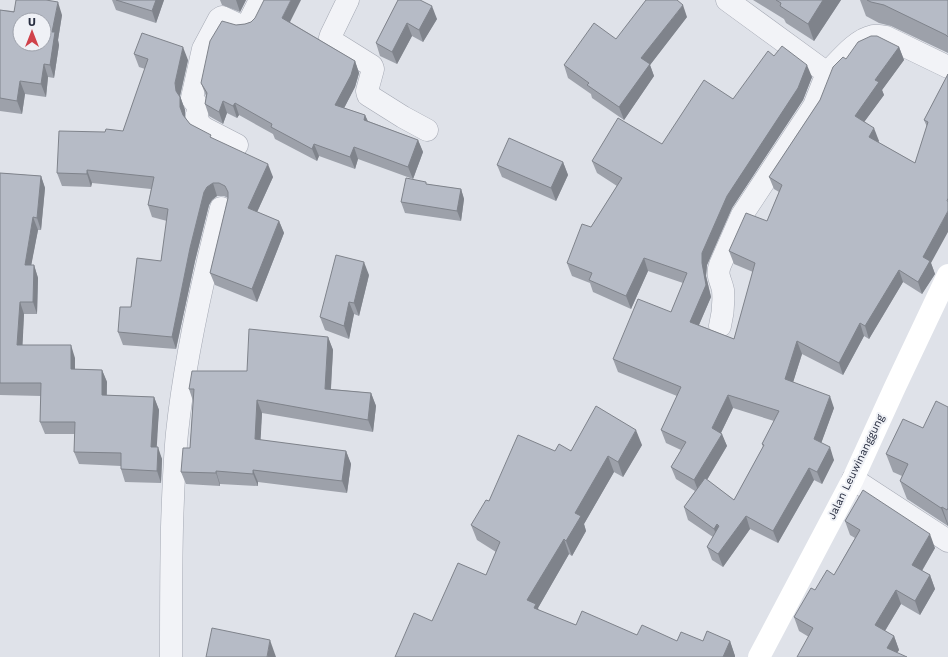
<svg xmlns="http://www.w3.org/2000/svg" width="948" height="657" font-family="'Work Sans',sans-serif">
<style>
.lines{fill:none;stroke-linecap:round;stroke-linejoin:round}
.minor-casing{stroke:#a4a8b3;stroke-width:23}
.minor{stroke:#f2f3f7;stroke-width:22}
.secondary{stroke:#fff;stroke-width:22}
.wall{fill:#9da1aa;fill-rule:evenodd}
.shaded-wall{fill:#7f838b}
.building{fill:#b6bbc6;stroke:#7f838b;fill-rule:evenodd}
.labels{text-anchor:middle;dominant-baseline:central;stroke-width:4;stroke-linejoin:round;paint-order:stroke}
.street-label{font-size:11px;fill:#282e40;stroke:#eff1f6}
</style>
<rect width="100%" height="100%" fill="#dfe2e9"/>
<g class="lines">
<defs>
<g id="minor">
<path d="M 348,0 L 331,35 L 330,38 L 332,41 L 372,66 L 373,69 L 367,91 L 368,95 L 403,117 L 427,130"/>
<path d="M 827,73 C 839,61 856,39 873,36 C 877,35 882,36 886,37 L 948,67"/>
<path d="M 237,145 L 204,128 C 200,125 196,121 197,114 C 197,112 199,110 199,108 C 199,105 193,101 192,98 L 203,49 L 219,19 L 222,17 L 239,25 L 248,24 L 260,0"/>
<path d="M 720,326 C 723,314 724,302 723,290 C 721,280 716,276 720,265 L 742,215 L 814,106 L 827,73 L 727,0"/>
<path d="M 853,479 L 948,541"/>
<path d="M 171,657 C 171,614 171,570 172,527 C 173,496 174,464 177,433 C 185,357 202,282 221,208"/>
</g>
</defs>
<use href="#minor" class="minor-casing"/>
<use href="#minor" class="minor"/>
<path class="secondary" d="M 759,657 L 853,479 L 895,387 L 948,275"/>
</g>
<g class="wall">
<path d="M 112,0 L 164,0 L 156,23 L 116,10 Z"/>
<path d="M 220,0 L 246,0 L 240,12 L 222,5 Z"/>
<path d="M 398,0 L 437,19 L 423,42 L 412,36 L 397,64 L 380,56 L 376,43 Z"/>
<path d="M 753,0 L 841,0 L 814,41 L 786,23 L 784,19 Z"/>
<path d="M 860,0 L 948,0 L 948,53 L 891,26 L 879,23 L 866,16 Z"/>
<path d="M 0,10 L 62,15 L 58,40 L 59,45 L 54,78 L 48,77 L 46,97 L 25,94 L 22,114 L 0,111 Z"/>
<path d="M 687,17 L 650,65 L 654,76 L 624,120 L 592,98 L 591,94 L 568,78 L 564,65 L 616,39 Z"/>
<path d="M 255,18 L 290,22 L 355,61 L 359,73 L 355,87 L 344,108 L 365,115 L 368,121 L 418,140 L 423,152 L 413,179 L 358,159 L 355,169 L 319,156 L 317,161 L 275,139 L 273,134 L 239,115 L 237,118 L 227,113 L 223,124 L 209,116 L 205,104 L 206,96 L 201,83 L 236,25 L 245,24 L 251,22 Z"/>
<path d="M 899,47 L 904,60 L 882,90 L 884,95 L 864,122 L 879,141 L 878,142 L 915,163 L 927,127 L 924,120 L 948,74 L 931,263 L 935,274 L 922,294 L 903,282 L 869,339 L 864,336 L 843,375 L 802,354 L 793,382 L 834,408 L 821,443 L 834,460 L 822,484 L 814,480 L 778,543 L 750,529 L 723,567 L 712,560 L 707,547 L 713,537 L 688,520 L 684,507 L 695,491 L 676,479 L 671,467 L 681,450 L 666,443 L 661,430 L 677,396 L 618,372 L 613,359 L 671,312 L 683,283 L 648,271 L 631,309 L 593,292 L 590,283 L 572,276 L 567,263 L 591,227 L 617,186 L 597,173 L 592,161 L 662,144 L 733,99 L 774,56 L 812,77 L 803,100 L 732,208 L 707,265 L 706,276 L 711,297 L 699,325 L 734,339 L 753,272 L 734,264 L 729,251 L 767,221 L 779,192 L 774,189 L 769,177 L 820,100 L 846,59 ZM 733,408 L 774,421 L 762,444 L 763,447 L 734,500 L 707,480 L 727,446 L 721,433 Z"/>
<path d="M 134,54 L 188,60 L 180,96 L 185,110 L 185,118 L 190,124 L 273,177 L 257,212 L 279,221 L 284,233 L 257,302 L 215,285 L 210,273 L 228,198 L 224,196 L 217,196 L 212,200 L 209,205 L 195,261 L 176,349 L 123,345 L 118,332 L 131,307 L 161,261 L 167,221 L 152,217 L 148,205 L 151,189 L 92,183 L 91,187 L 62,186 L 57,173 L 105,132 L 123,131 L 145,69 L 139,67 Z"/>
<path d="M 563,162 L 568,175 L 556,201 L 502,177 L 497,165 Z"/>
<path d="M 0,173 L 41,176 L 45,188 L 41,230 L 38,230 L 31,265 L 34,265 L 38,278 L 37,314 L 24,314 L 22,345 L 75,358 L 75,369 L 102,370 L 107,382 L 107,395 L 154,397 L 159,410 L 156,447 L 162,459 L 161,483 L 125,482 L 121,469 L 121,466 L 79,464 L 74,452 L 75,434 L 45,434 L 40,422 L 41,396 L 0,395 Z"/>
<path d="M 426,182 L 426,184 L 461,189 L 464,199 L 461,221 L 405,213 L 401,202 Z"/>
<path d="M 369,275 L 359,316 L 354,314 L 349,339 L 325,330 L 320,317 Z"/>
<path d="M 328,337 L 333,350 L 331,389 L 371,393 L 376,406 L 373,432 L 262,413 L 260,440 L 346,451 L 351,464 L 347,493 L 258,482 L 258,486 L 220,484 L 220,486 L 186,484 L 181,472 L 190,448 L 193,401 L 189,389 L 247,371 Z"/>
<path d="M 948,407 L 948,526 L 907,499 L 900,481 L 902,476 L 893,472 L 886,454 L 923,428 Z"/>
<path d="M 642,445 L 623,477 L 614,472 L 584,524 L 586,531 L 572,556 L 569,554 L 538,608 L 538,610 L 576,625 L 637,635 L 677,641 L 730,641 L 735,656 L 735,657 L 395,657 L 432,621 L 486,575 L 496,552 L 477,540 L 471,525 L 489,501 L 555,451 Z"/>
<path d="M 845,521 L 935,548 L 922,571 L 930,575 L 935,589 L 920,615 L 901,604 L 885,631 L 894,636 L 899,650 L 897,653 L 809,637 L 799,631 L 794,617 L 815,590 L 834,575 L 855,538 L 850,535 Z"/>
</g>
<g class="shaded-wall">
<path d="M 156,0 L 164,0 L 156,23 L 152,11 Z"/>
<path d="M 236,0 L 246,0 L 240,12 Z"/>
<path d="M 291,0 L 301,0 L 286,30 L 282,18 Z"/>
<path d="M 823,0 L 841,0 L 814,41 L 808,24 Z"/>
<path d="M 58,2 L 62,15 L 58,40 L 59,45 L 54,78 L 50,65 L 52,32 Z"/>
<path d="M 683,5 L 687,17 L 650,65 L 654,76 L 624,120 L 619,107 L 641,58 Z"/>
<path d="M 432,6 L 437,19 L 423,42 L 419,30 Z"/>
<path d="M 407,23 L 412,36 L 397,64 L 392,52 Z"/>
<path d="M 183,47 L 188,60 L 180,96 L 185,110 L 185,120 L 180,107 L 176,91 L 175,83 Z"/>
<path d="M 899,47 L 904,60 L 882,90 L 884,95 L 859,129 L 855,116 L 875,80 Z"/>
<path d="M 355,61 L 359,73 L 355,87 L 340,116 L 335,105 Z"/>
<path d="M 44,64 L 48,77 L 46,97 L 41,84 Z"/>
<path d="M 807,65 L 812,77 L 803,100 L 732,208 L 707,265 L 706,276 L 711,297 L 695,334 L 690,322 L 702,253 L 727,196 Z"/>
<path d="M 20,81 L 25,94 L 22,114 L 17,101 Z"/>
<path d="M 223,101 L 227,113 L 223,124 L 219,112 Z"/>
<path d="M 235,103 L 239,115 L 237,118 L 233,106 Z"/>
<path d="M 365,115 L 370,127 L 364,120 Z"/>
<path d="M 874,128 L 879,141 L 874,149 L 869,137 Z"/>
<path d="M 418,140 L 423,152 L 413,179 L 408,167 Z"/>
<path d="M 314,144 L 319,156 L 317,161 L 312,149 Z"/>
<path d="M 354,147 L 358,159 L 355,169 L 350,157 Z"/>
<path d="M 563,162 L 568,175 L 556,201 L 551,188 Z"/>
<path d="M 268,164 L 273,177 L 253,221 L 248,208 Z"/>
<path d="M 87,170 L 92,183 L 91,187 L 87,174 Z"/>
<path d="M 41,176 L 45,188 L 41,230 L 37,218 Z"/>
<path d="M 213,183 L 217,196 L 212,200 L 209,205 L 195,261 L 176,349 L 172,337 L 190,248 L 204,192 L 207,187 Z"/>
<path d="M 461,189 L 464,199 L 461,221 L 457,211 Z"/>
<path d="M 948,211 L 948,232 L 931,263 L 935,274 L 922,294 L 918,282 L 923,257 Z"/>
<path d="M 33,217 L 38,230 L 29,277 L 25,265 Z"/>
<path d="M 279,221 L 284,233 L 257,302 L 252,289 Z"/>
<path d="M 644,258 L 648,271 L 631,309 L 626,296 Z"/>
<path d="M 364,262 L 369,275 L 359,316 L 354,303 Z"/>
<path d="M 34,265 L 38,278 L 37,314 L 33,302 Z"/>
<path d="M 899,270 L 903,282 L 869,339 L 865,326 Z"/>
<path d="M 20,302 L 24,314 L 22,357 L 17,345 Z"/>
<path d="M 349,302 L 354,314 L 349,339 L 344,326 Z"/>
<path d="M 860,323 L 864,336 L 843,375 L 839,363 Z"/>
<path d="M 328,337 L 333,350 L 330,402 L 325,389 Z"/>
<path d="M 797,341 L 802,354 L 790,392 L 785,379 Z"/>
<path d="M 71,345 L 75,358 L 75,382 L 71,369 Z"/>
<path d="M 102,370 L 107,382 L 106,407 L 102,395 Z"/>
<path d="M 371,393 L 376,406 L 373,432 L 368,420 Z"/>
<path d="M 728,395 L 733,408 L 717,441 L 712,428 Z"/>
<path d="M 830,396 L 834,408 L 818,452 L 814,439 Z"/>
<path d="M 154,397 L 159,410 L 156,459 L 151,447 Z"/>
<path d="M 257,400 L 262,413 L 260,452 L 255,439 Z"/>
<path d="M 636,430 L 642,445 L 623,477 L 618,462 Z"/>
<path d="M 722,434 L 727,446 L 699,493 L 694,480 Z"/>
<path d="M 158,447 L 162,459 L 161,483 L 157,471 Z"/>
<path d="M 830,447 L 834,460 L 822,484 L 817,472 Z"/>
<path d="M 346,451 L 351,464 L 347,493 L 342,481 Z"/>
<path d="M 608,456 L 614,472 L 584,524 L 586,531 L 572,556 L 566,541 L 575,513 Z"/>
<path d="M 809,468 L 814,480 L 778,543 L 773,531 Z"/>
<path d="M 253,470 L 258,482 L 258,486 L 253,474 Z"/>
<path d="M 216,471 L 220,484 L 220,486 L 216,473 Z"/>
<path d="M 942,507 L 948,524 L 948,526 L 941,508 Z"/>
<path d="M 746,516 L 750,529 L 723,567 L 718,554 Z"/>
<path d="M 717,524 L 722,536 L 718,541 L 714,529 Z"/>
<path d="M 930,534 L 935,548 L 917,579 L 912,565 Z"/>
<path d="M 564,539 L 569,554 L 538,608 L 542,619 L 527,600 Z"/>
<path d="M 930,575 L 935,589 L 920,615 L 915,601 Z"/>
<path d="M 896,590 L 901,604 L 880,639 L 875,625 Z"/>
<path d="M 894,636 L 899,650 L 894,657 L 887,648 Z"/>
<path d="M 270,640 L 276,657 L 267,657 Z"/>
<path d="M 730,641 L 735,656 L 735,657 L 723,657 Z"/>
</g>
<g class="building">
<path d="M 16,0 L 46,0 L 58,2 L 52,32 L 55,32 L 50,65 L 44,64 L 41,84 L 20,81 L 17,101 L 0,98 L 0,10 L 14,12 ZM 20,20 L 44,20 L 44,44 L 20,44 Z"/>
<path d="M 116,0 L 156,0 L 152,11 Z"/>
<path d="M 264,0 L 291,0 L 282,18 L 355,61 L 351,75 L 335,105 L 365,115 L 364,120 L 418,140 L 408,167 L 354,147 L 350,157 L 314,144 L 312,149 L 271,127 L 272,124 L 235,103 L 233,106 L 223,101 L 219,112 L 205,104 L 207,93 L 201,83 L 210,41 L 222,21 L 236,25 L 245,24 L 251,22 L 255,18 Z"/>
<path d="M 398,0 L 420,0 L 432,6 L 419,30 L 407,23 L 392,52 L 376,43 Z"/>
<path d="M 646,0 L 677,0 L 683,5 L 641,58 L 650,64 L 619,107 L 587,85 L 589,83 L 564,65 L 594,23 L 616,39 Z"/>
<path d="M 776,0 L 823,0 L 808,24 L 780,6 L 781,3 Z"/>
<path d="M 867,0 L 948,0 L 948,37 L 946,35 L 884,5 L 871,2 Z"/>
<path d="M 142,33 L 183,47 L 175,83 L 176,91 L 180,97 L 180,107 L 183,115 L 190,124 L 211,135 L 210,137 L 268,164 L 248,208 L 279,221 L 252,289 L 210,273 L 228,198 L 228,192 L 225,186 L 219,183 L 213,183 L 207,187 L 204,192 L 190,248 L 172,337 L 118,332 L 120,307 L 131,307 L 137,258 L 161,261 L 168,209 L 148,205 L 154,177 L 87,170 L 87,174 L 57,173 L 59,131 L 105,132 L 106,129 L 123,131 L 148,59 L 134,54 Z"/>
<path d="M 871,36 L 877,36 L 899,47 L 875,80 L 879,82 L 855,116 L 874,128 L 869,137 L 915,163 L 928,122 L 924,120 L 948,74 L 948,198 L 947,201 L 948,201 L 948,211 L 923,257 L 930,261 L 918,282 L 899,270 L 865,326 L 860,323 L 839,363 L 797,341 L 785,379 L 830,396 L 814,439 L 830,447 L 817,472 L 809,468 L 773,531 L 746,516 L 718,554 L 707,547 L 719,526 L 717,524 L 714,529 L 684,507 L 705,478 L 734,500 L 764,445 L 762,444 L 779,411 L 728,395 L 712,428 L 722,434 L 694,480 L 671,467 L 686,442 L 661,430 L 681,387 L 613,359 L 638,299 L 671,312 L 687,273 L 644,258 L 626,296 L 589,280 L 592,273 L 567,263 L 582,224 L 591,227 L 622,178 L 592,161 L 618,118 L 662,144 L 704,80 L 733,99 L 768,51 L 774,56 L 782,46 L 807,65 L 798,88 L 727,196 L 702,253 L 702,263 L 706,285 L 690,322 L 734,339 L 755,263 L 729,251 L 746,213 L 767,221 L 782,185 L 769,177 L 820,100 L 833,67 L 843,57 L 846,59 L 858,42 Z"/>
<path d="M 509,138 L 563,162 L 551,188 L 497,165 Z"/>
<path d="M 0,173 L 41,176 L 37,218 L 33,217 L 25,265 L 34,265 L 33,302 L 20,302 L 17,345 L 71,345 L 71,369 L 102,370 L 102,395 L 154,397 L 151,447 L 158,447 L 157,471 L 121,469 L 121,453 L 74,452 L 75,422 L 40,422 L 41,383 L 0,383 Z"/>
<path d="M 406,178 L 426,182 L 426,184 L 461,189 L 457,211 L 401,202 Z"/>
<path d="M 336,255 L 364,262 L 354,303 L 349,302 L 344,326 L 320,317 Z"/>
<path d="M 249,329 L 328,337 L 325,389 L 371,393 L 368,420 L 257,400 L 255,439 L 346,451 L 342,481 L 253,470 L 253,474 L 216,471 L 216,473 L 181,472 L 183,448 L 190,448 L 194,389 L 189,389 L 192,371 L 247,371 Z"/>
<path d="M 936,401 L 948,407 L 948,508 L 947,510 L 942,507 L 941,508 L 900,481 L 908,464 L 886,454 L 903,419 L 923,428 Z"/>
<path d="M 596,406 L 636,430 L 618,462 L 608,456 L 575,513 L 581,516 L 566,541 L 564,539 L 527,600 L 536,604 L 534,608 L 576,625 L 582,611 L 637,635 L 642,625 L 677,641 L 681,632 L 703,641 L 707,631 L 730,641 L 723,657 L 395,657 L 414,613 L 432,621 L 458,563 L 486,575 L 500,542 L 471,525 L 486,500 L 489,501 L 518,435 L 555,451 L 559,444 L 571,451 Z"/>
<path d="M 863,490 L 930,534 L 912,565 L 930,575 L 915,601 L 896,590 L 875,625 L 894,636 L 887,648 L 907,657 L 797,657 L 813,628 L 794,617 L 811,588 L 815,590 L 827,570 L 834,575 L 860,530 L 845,521 Z"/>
<path d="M 212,628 L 270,640 L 267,657 L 206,657 Z"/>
</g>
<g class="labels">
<g class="street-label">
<text transform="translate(856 467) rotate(-64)">Jalan Leuwinanggung</text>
</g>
</g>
<g transform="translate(32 32)"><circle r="19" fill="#eff1f6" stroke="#9fa3ad"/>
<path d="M0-3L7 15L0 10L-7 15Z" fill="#d0424b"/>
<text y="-6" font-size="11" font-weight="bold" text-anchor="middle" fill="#282e40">U</text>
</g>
</svg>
